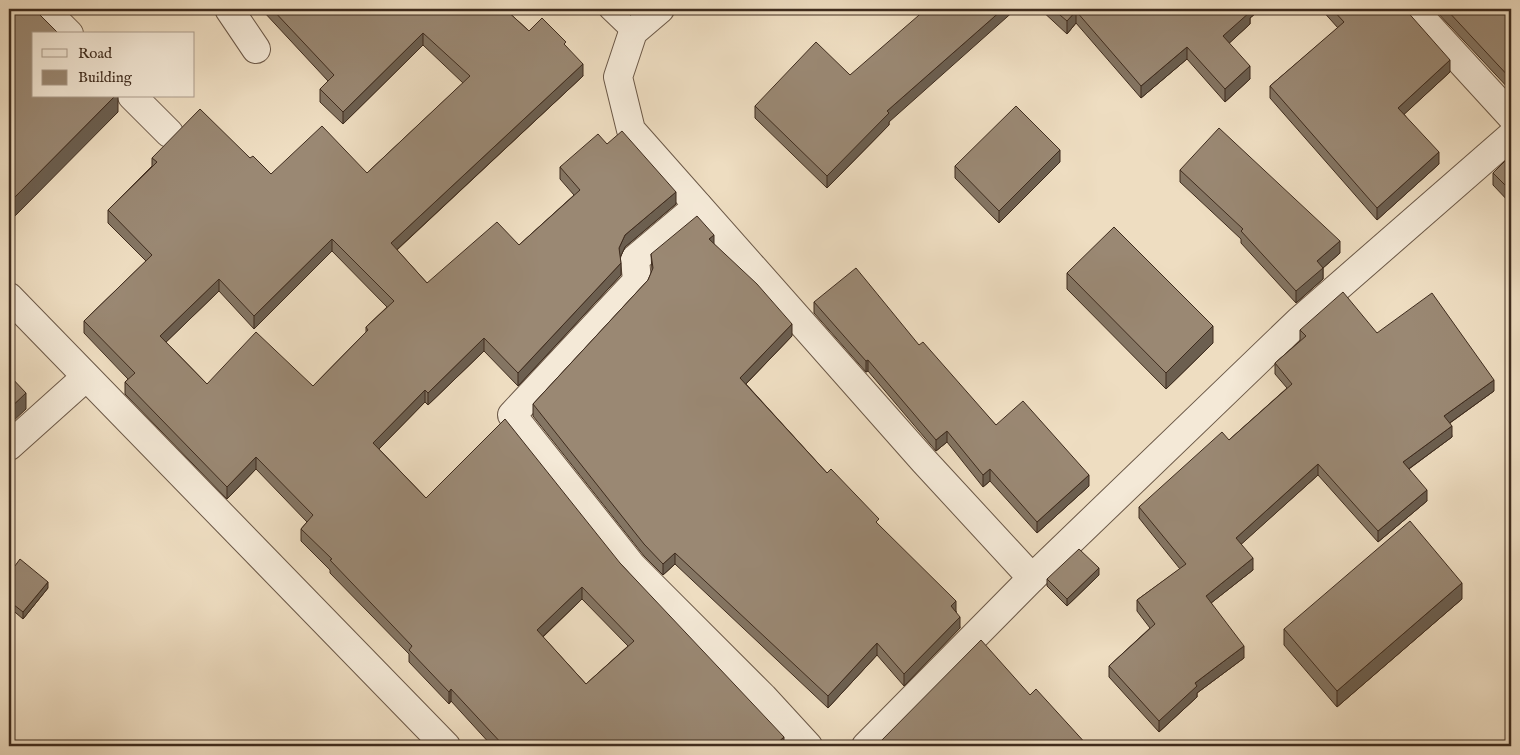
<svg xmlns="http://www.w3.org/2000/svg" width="1520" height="755" font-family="'IM FELL English',serif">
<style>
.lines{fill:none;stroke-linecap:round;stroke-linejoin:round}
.lane-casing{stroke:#6b5847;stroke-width:22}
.street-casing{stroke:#6b5847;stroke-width:30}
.lane{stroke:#f4e9d7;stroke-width:20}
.street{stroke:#f4e9d7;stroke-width:28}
.wall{fill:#847563;stroke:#3f2c1e;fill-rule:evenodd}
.shaded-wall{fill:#6c5f50;stroke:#3f2c1e}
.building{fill:#9a8873;stroke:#3f2c1e;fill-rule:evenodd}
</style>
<rect width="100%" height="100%" fill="#eeddc1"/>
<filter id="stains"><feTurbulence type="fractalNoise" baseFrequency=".004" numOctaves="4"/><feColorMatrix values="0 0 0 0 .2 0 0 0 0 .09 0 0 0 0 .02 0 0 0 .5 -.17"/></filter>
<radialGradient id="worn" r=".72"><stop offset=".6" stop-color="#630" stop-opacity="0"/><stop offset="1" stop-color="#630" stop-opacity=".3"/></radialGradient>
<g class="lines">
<defs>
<path id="lane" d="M 609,9 L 633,32"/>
<g id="street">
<path d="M 44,9 L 69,34"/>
<path d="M 229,9 L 256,49"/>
<path d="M 660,9 L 633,32 L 618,77 L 631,130 L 924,461 L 1032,578"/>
<path d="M 1413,9 L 1511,116"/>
<path d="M 132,96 L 169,133"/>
<path d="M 698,206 L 635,259 L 637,281 L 512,415 L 632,566 L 763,697 L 808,746"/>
<path d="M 9,297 L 446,746"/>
<path d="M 9,446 L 86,377"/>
<path d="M 866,746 L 1032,578 L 1299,321 L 1511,136"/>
</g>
</defs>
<use href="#lane" class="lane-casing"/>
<use href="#street" class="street-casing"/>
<use href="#lane" class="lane"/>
<use href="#street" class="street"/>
</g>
<g class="wall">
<path d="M 263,9 L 505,9 L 529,31 L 566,46 L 583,76 L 397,250 L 427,283 L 519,245 L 574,195 L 560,179 L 560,167 L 607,144 L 676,204 L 625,247 L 620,258 L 621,275 L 518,386 L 484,351 L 428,405 L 425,402 L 379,449 L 426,498 L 620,563 L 784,746 L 492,746 L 451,701 L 449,704 L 409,662 L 409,654 L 330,573 L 330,570 L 301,541 L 301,529 L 307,522 L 256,469 L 227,499 L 125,394 L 125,382 L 128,379 L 84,333 L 84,321 L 146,261 L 108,223 L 108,210 L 152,166 L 152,158 L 250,158 L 271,174 L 367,173 L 463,83 L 423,45 L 343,124 L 320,102 L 320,89 L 328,81 L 263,11 ZM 332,251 L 387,307 L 366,327 L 366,332 L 313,386 L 207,384 L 166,342 L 219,291 L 254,329 ZM 582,599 L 628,646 L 586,684 L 543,637 Z"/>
<path d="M 1040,9 L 1261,9 L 1250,18 L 1250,24 L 1229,43 L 1250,79 L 1225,102 L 1187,59 L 1141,98 L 1076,23 L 1067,34 Z"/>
<path d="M 1321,9 L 1405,9 L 1450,72 L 1404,114 L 1439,164 L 1377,220 L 1270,98 L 1270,86 L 1338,28 Z"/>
<path d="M 1434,9 L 1511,9 L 1511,91 Z"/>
<path d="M 850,75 L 889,122 L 889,125 L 827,188 L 755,118 L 755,106 Z"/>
<path d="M 1511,155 L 1511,204 L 1493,185 L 1493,173 Z"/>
<path d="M 1060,162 L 999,223 L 955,178 L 955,166 Z"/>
<path d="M 1180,170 L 1340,253 L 1323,268 L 1323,279 L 1296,303 L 1241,243 L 1241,239 L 1180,182 Z"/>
<path d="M 714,244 L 792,336 L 746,384 L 827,473 L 879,525 L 956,611 L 960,628 L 904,686 L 877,655 L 828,708 L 675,564 L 663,575 L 644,556 L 533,416 L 533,404 L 648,280 L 652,271 L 651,254 Z"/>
<path d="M 1067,273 L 1213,343 L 1166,389 L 1067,289 Z"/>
<path d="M 814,302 L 919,345 L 996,425 L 1089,486 L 1037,533 L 990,481 L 983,487 L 947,442 L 936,451 L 868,371 L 866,372 L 814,313 Z"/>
<path d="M 1300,330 L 1377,333 L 1494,391 L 1450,423 L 1452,437 L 1409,469 L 1427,501 L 1378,542 L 1318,475 L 1241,544 L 1253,570 L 1211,603 L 1244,658 L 1197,693 L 1197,697 L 1159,732 L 1109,677 L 1109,666 L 1150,628 L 1137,611 L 1137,600 L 1180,569 L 1139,518 L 1139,507 L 1229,440 L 1287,388 L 1275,374 L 1275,363 L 1300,341 Z"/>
<path d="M 9,574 L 48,588 L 23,619 L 9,607 Z"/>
<path d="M 1099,575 L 1067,606 L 1047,586 L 1047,579 Z"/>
<path d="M 1462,599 L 1337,707 L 1284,645 L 1284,629 Z"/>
</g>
<g class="shaded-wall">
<path d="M 1003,9 L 1016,9 L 889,122 L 889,125 L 827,188 L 827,176 L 887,111 Z"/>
<path d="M 1248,9 L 1261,9 L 1250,18 L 1250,24 L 1223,49 L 1223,36 Z"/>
<path d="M 1076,11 L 1076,23 L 1067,34 L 1067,21 Z"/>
<path d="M 423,33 L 423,45 L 343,124 L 343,112 Z"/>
<path d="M 1187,47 L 1187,59 L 1141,98 L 1141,86 Z"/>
<path d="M 1450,60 L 1450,72 L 1398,120 L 1398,108 Z"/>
<path d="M 583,64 L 583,76 L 391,255 L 391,243 Z"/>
<path d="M 1250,66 L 1250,79 L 1225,102 L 1225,89 Z"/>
<path d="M 115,96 L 118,96 L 118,112 L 9,222 L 9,203 Z"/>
<path d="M 1060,150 L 1060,162 L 999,223 L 999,211 Z"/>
<path d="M 1439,152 L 1439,164 L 1377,220 L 1377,208 Z"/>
<path d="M 676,192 L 676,204 L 625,247 L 619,260 L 619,248 L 625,235 Z"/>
<path d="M 714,235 L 714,247 L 709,239 Z"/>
<path d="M 332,239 L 332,251 L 254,329 L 254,316 Z"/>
<path d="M 1340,241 L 1340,253 L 1323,268 L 1323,279 L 1296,303 L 1296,291 L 1317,261 Z"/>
<path d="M 621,263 L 621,275 L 518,386 L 518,373 Z"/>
<path d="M 219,279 L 219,291 L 160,348 L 160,336 Z"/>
<path d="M 792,324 L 792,336 L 740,390 L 740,378 Z"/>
<path d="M 1213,326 L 1213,343 L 1166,389 L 1166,373 Z"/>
<path d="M 484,338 L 484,351 L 428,405 L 428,393 Z"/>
<path d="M 868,360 L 868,371 L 866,372 L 866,361 Z"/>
<path d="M 1494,380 L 1494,391 L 1444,427 L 1444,416 Z"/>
<path d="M 425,390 L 425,402 L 373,455 L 373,443 Z"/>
<path d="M 26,393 L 26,409 L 9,425 L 9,409 Z"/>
<path d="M 1452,426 L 1452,437 L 1403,473 L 1403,462 Z"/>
<path d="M 947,431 L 947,442 L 936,451 L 936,440 Z"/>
<path d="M 256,457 L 256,469 L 227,499 L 227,487 Z"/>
<path d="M 1318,464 L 1318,475 L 1236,549 L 1236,538 Z"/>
<path d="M 990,469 L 990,481 L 983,487 L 983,475 Z"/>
<path d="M 1089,475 L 1089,486 L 1037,533 L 1037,522 Z"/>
<path d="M 1427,490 L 1427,501 L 1378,542 L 1378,531 Z"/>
<path d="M 675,553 L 675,564 L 663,575 L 663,564 Z"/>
<path d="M 1253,558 L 1253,570 L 1206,607 L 1206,596 Z"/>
<path d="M 1099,568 L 1099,575 L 1067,606 L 1067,599 Z"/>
<path d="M 48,582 L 48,588 L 23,619 L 23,612 Z"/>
<path d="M 1462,583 L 1462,599 L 1337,707 L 1337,691 Z"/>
<path d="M 582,587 L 582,599 L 537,642 L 537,630 Z"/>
<path d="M 956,601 L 956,613 L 951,606 Z"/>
<path d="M 960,617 L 960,628 L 904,686 L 904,674 Z"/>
<path d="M 877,643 L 877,655 L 828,708 L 828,696 Z"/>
<path d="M 1244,646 L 1244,658 L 1197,693 L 1197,697 L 1159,732 L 1159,721 L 1195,683 Z"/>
<path d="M 451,689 L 451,701 L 449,704 L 449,692 Z"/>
<path d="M 784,737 L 784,746 L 774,746 Z"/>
</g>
<g class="building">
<path d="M 9,9 L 34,9 L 59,34 L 34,34 L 34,96 L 115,96 L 9,203 Z"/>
<path d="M 272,9 L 505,9 L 529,31 L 542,18 L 566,42 L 564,44 L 583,64 L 391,243 L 427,283 L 497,222 L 519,245 L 580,190 L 560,167 L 598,134 L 607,144 L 622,131 L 676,192 L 625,235 L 619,248 L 621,263 L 518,373 L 484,338 L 428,393 L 425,390 L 373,443 L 426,498 L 505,419 L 620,563 L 784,737 L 774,746 L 504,746 L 451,689 L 449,692 L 409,650 L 412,646 L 330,560 L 332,559 L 301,529 L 313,515 L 256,457 L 227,487 L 125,382 L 135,373 L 84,321 L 152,255 L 108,210 L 157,162 L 152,158 L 200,109 L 250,158 L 253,156 L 271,174 L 322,126 L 367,173 L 470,76 L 423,33 L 343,112 L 320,89 L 334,75 ZM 332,239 L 394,301 L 366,327 L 368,330 L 313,386 L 256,332 L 207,384 L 160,336 L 219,279 L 254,316 ZM 582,587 L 634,641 L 586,684 L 537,630 Z"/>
<path d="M 926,9 L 1003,9 L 887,111 L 889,113 L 827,176 L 755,106 L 816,42 L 850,75 Z"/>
<path d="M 1053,9 L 1248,9 L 1250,12 L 1223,36 L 1250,66 L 1225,89 L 1187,47 L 1141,86 L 1076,11 L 1067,21 Z"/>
<path d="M 1332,9 L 1405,9 L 1450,60 L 1398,108 L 1439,152 L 1377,208 L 1270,86 L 1344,22 Z"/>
<path d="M 1446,9 L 1511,9 L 1511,79 Z"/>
<path d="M 1016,106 L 1060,150 L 999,211 L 955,166 Z"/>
<path d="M 1219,128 L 1340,241 L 1317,261 L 1323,268 L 1296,291 L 1241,231 L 1243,229 L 1180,170 Z"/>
<path d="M 1511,155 L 1511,191 L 1493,173 Z"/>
<path d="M 697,216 L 714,235 L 709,239 L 757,284 L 792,324 L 740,378 L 827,473 L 831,469 L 879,519 L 876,522 L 956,601 L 951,606 L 960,617 L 904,674 L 877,643 L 828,696 L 675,553 L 663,564 L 644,544 L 533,404 L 648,280 L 653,268 L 651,254 Z"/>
<path d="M 1114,227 L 1213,326 L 1166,373 L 1067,273 Z"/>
<path d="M 856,268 L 919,345 L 923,342 L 996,425 L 1023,401 L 1089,475 L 1037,522 L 990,469 L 983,475 L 947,431 L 936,440 L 868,360 L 866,361 L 814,302 Z"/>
<path d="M 1343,292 L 1377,333 L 1432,293 L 1494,380 L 1444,416 L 1452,426 L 1403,462 L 1427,490 L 1378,531 L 1318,464 L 1236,538 L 1253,558 L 1206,596 L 1244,646 L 1195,683 L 1197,686 L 1159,721 L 1109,666 L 1155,624 L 1137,600 L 1186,564 L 1139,507 L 1222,432 L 1229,440 L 1292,384 L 1275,363 L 1306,336 L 1300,330 Z"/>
<path d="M 9,375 L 26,393 L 9,409 Z"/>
<path d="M 1410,521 L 1462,583 L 1337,691 L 1284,629 Z"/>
<path d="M 1079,549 L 1099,568 L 1067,599 L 1047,579 Z"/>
<path d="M 20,559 L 48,582 L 23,612 L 9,601 L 9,574 Z"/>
<path d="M 981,640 L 1030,695 L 1036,689 L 1088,746 L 876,746 Z"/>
</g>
<rect width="1520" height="755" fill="none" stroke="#eeddc1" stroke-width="30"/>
<rect x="10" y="10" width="1500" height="735" fill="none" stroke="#3f2c1e" stroke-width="2.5"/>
<rect x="15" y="15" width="1490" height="725" fill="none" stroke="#3f2c1e"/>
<rect x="32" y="32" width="162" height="65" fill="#f4e9d7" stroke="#ac9d8d"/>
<rect x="42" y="49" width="25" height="8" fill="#f4e9d7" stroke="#ac9d8d"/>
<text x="78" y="58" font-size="15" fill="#3f2c1e">Road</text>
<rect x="42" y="70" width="25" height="15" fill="#9a8873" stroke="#ac9d8d"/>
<text x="78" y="82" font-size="15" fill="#3f2c1e">Building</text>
<rect width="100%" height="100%" filter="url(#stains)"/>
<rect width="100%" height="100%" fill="url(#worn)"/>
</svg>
